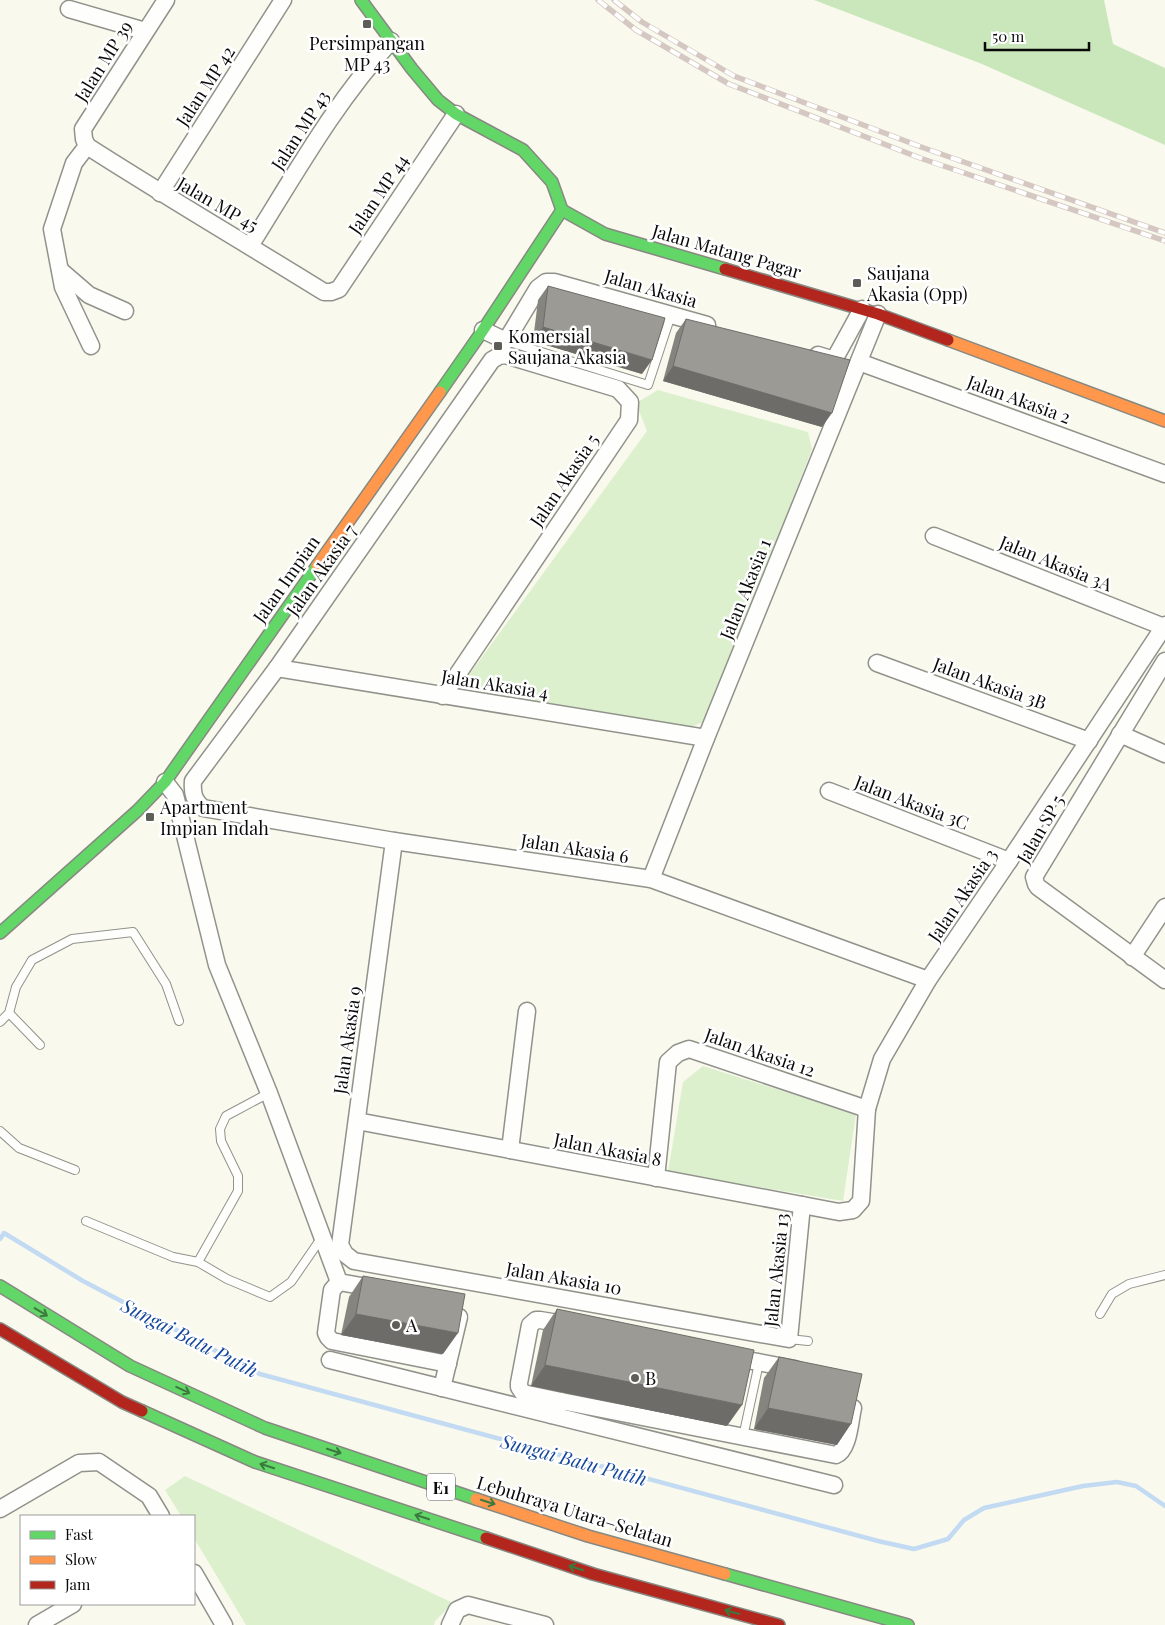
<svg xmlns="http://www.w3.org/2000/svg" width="1165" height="1625" font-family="'Playfair Display',serif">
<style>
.green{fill:#dcf0cd}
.forest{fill:#cae7bb}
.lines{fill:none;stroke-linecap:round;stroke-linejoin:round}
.stream{stroke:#c3daf3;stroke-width:4.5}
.lane-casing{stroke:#92928c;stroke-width:10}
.street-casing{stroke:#92928c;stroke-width:19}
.fast-casing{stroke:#888883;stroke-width:14}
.slow-casing{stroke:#888883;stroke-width:14}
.jam-casing{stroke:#888883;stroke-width:14}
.lane{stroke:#fefefc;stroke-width:8}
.street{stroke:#fefefc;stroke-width:16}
.fast{stroke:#63d668;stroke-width:11}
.slow{stroke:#ff974d;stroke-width:11}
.jam{stroke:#b3261e;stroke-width:11}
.rail-casing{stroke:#d5c7c2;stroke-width:5.5}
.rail{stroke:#fff;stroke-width:4;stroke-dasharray:11;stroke-linecap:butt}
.wall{fill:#86847f}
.shaded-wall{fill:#6d6c68}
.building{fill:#9c9a94;stroke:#6d6c68}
.oneway{stroke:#3b7a3e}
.poi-dot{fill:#5e5e59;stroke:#fff;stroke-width:2}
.labels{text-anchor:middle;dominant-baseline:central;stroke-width:5;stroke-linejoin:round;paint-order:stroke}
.shield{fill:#fff;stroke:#545454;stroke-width:1}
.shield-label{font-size:16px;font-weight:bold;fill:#0a0a0a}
.poi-label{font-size:18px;fill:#0a0a0a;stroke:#fff;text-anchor:start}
.street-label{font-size:18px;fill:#0a0a0a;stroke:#fff}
.water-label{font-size:19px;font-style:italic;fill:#15479b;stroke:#fff}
</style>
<rect width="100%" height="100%" fill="#f9f9ed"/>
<g class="green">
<path d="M 658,390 L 808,432 L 812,449 L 707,721 L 690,727 L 472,693 L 466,679 L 647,431 L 636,403 Z"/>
<path d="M 703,1066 L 856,1114 L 843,1201 L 668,1172 L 683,1082 Z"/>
<path d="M 185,1476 L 453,1603 L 435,1621 L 434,1625 L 246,1625 L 194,1538 L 194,1516 L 181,1516 L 165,1490 Z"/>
</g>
<path class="forest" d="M 814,0 L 1104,0 L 1113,44 L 1165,68 L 1165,145 L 982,64 Z"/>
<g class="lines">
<path class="stream" d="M 0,1239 L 4,1233 L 83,1281 L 260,1374 L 878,1541 L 914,1549 L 948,1539 L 964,1520 L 984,1508 L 1083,1486 L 1117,1482 L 1136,1486 L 1165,1506"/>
<defs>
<g id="lane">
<path d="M 506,341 L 648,385 L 671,315"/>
<path d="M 9,1013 L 40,1045"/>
<path d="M 0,1022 L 9,1013 L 16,987 L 32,960 L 72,939 L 133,932 L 166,984 L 179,1021"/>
<path d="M 0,1131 L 19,1148 L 75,1170"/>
<path d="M 86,1221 L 173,1257 L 198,1262 L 227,1279 L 270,1297 L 291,1282 L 322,1237"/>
<path d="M 198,1262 L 238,1191 L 238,1176 L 221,1141 L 220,1129 L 226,1116 L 269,1093"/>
<path d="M 1100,1314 L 1112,1294 L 1129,1284 L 1165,1275"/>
<path d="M 789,1339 L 808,1341"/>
<path d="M 743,1437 L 759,1363"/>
</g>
<g id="street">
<path d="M 69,9 L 145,31"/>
<path d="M 87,146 C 165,196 245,243 324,292 L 331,292 L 339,289 L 456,114"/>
<path d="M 87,146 L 74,163 L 52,229 L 63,287 L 91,346"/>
<path d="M 87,146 L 84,139 L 83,129 L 166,0"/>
<path d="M 160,193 L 283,0"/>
<path d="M 250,246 C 294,176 335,102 391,41"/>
<path d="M 60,270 L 89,295 L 125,311"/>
<path d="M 483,330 L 506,341 L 538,288 L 546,282 L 554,282 L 707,325"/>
<path d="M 818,355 L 834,360 L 862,309"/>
<path d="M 859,362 L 1165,474"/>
<path d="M 934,536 L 1164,627"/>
<path d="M 1165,661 L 1034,877 L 1036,884 L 1038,887 L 1165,980"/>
<path d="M 877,663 L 1089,741"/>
<path d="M 277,668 L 706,738"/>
<path d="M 443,696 L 629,420 L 630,402 L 618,389 L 505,355 L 499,356 L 492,360 L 277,668 L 193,781 C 192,794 194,800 203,808 L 394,841 L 651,879 L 928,980"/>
<path d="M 1120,734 L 1165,754"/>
<path d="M 165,782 L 175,795 L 217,965 L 269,1093 L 339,1282 L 378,1289"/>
<path d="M 829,791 L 1009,861"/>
<path d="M 394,841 L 340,1245 L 345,1254 L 354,1261 L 789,1339 L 802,1205"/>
<path d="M 651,879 L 706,738 L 878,314"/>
<path d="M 1132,957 L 1165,907"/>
<path d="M 357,1121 L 839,1212 L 853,1210 L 861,1201 L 867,1109 L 882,1059 L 928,980 L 1009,861 L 1165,625"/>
<path d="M 510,1150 L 527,1011"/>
<path d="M 656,1178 L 668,1062 L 678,1053 L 689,1049 L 867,1109"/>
<path d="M 339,1282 L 332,1290 L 326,1333 L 328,1337 L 332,1341 L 448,1364"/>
<path d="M 731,1357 L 795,1369"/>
<path d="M 330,1360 L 834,1485"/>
<path d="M 442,1388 L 459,1317"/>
<path d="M 561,1401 L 523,1393 L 519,1387 L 519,1383 L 530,1325 L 536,1320 L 540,1320 L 570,1325"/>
<path d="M 552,1415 L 561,1401 L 836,1455 C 849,1450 850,1420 853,1408"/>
<path d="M 0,1509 L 79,1463 L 99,1462 L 149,1496 L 161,1516"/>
<path d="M 194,1573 L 224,1625"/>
<path d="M 37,1625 L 73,1604"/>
<path d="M 450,1625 L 457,1610 L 468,1605 L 545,1625"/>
</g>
<g id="fast">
<path d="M 361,0 L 412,69 L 438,100 L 456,114 L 523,150 L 552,182 L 562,210 L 605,234 L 725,269"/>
<path d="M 440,392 L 479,336 L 562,210"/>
<path d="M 0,933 L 137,811 L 165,782 L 317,566"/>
<path d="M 0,1286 L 130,1366 L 265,1428 L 476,1499"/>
<path d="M 142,1411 L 255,1462 L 486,1538"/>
<path d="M 725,1574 L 908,1625"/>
</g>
<g id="slow">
<path d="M 948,340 L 1165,421"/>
<path d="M 317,566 L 440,392"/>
<path d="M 476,1499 L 588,1536 L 725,1574"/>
</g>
<g id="jam">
<path d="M 725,269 L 878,314 L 948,340"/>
<path d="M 0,1329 L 122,1402 L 142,1411"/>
<path d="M 486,1538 L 593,1574 L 779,1625"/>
</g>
</defs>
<use href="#lane" class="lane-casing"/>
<use href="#street" class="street-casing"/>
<use href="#fast" class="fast-casing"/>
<use href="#slow" class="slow-casing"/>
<use href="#jam" class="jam-casing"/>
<use href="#lane" class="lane"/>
<use href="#street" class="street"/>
<use href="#fast" class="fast"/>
<use href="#slow" class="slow"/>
<use href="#jam" class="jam"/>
<defs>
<g id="rail">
<path d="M 598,0 L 636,30 L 729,84 L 920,158 L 1165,241"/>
<path d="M 614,0 L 642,22 L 734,76 L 924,148 L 1165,233"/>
</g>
</defs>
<use href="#rail" class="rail-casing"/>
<use href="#rail" class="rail"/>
</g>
<g class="wall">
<path d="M 548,286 L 642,374 L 533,341 L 538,300 Z"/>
<path d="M 686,319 L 822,427 L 663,381 L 676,333 Z"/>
<path d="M 363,1276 L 443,1354 L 341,1335 L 349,1297 Z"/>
<path d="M 557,1309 L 727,1426 L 531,1386 L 543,1330 Z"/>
<path d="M 779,1357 L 837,1445 L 754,1429 L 764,1378 Z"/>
</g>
<g class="shaded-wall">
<path d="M 543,327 L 652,360 L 642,374 L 533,341 Z"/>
<path d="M 673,366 L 832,413 L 822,427 L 663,381 Z"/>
<path d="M 356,1314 L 458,1333 L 443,1354 L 341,1335 Z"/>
<path d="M 545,1365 L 742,1405 L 727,1426 L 531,1386 Z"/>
<path d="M 768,1408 L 851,1424 L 837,1445 L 754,1429 Z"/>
</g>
<g class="building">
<path d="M 548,286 L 665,318 L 652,360 L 543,327 Z"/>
<path d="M 686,319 L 850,360 L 832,413 L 673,366 Z"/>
<path d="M 363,1276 L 465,1294 L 458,1333 L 356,1314 Z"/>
<path d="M 557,1309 L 754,1350 L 742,1405 L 545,1365 Z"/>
<path d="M 779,1357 L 862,1374 L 851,1424 L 768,1408 Z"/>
</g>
<defs><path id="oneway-shaft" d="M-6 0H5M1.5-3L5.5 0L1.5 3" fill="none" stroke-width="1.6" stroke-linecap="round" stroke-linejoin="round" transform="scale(1.25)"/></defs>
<g class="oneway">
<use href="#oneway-shaft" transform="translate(41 1312) rotate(31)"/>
<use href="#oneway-shaft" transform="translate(183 1390) rotate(25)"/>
<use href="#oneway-shaft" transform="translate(334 1451) rotate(18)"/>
<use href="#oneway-shaft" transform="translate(267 1466) rotate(-162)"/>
<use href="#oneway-shaft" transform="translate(488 1502) rotate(18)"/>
<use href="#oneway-shaft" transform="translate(422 1517) rotate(-162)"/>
<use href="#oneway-shaft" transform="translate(576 1568) rotate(-162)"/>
<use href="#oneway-shaft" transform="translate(732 1612) rotate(-165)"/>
</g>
<g class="poi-dot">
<rect x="362" y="19" width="10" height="10" rx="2.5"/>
<rect x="852" y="278" width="10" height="10" rx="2.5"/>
<rect x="493" y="341" width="10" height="10" rx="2.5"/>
<rect x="145" y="812" width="10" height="10" rx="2.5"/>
<circle cx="396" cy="1325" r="5"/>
<circle cx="635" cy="1378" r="5"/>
</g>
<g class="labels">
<rect class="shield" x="427" y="1473.5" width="28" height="27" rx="4"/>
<g class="shield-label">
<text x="441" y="1487">E1</text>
</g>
<g class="poi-label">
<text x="367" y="43" text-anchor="middle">Persimpangan<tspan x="367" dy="21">MP 43</tspan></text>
<text x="867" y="273">Saujana<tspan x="867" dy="21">Akasia (Opp)</tspan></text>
<text x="508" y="336">Komersial<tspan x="508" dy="21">Saujana Akasia</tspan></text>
<text x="160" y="807">Apartment<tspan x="160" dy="21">Impian Indah</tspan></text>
<text x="406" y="1325">A</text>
<text x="645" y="1378">B</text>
</g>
<g class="street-label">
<text transform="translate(103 61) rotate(-58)">Jalan MP 39</text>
<text transform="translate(205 86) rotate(-57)">Jalan MP 42</text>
<text transform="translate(300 130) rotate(-57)">Jalan MP 43</text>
<text transform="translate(378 194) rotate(-56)">Jalan MP 44</text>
<text transform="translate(218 204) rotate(30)">Jalan MP 45</text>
<text transform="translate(727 251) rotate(16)">Jalan Matang Pagar</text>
<text transform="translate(651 288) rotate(16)">Jalan Akasia</text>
<text transform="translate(1019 399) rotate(20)">Jalan Akasia 2</text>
<text transform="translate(564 480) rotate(-56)">Jalan Akasia 5</text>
<text transform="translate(1056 563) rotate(22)">Jalan Akasia 3A</text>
<text transform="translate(321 570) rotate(-55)">Jalan Akasia 7</text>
<text transform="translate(286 579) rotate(-55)">Jalan Impian</text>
<text transform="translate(745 589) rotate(-68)">Jalan Akasia 1</text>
<text transform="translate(990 683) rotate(20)">Jalan Akasia 3B</text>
<text transform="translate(495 684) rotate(9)">Jalan Akasia 4</text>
<text transform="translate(912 802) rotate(21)">Jalan Akasia 3C</text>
<text transform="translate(1040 829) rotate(-60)">Jalan SP 5</text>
<text transform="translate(575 848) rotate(9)">Jalan Akasia 6</text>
<text transform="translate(962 895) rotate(-56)">Jalan Akasia 3</text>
<text transform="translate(347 1040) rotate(-82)">Jalan Akasia 9</text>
<text transform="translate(760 1052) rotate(19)">Jalan Akasia 12</text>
<text transform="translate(608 1149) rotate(11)">Jalan Akasia 8</text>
<text transform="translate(776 1270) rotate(-84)">Jalan Akasia 13</text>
<text transform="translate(564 1278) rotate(10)">Jalan Akasia 10</text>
<text transform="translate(575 1511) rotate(17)">Lebuhraya Utara–Selatan</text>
</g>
<g class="water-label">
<text transform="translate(190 1337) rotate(27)">Sungai Batu Putih</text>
<text transform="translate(574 1459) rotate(15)">Sungai Batu Putih</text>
</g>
</g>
<rect x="20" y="1515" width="175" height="90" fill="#ffffff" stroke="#9d9d9d"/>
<rect x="30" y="1531" width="25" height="8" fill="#63d668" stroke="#9d9d9d"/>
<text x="65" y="1540" font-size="15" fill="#0a0a0a">Fast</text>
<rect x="30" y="1556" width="25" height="8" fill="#ff974d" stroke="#9d9d9d"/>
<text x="65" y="1565" font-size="15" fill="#0a0a0a">Slow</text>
<rect x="30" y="1581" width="25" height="8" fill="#b3261e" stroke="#9d9d9d"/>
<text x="65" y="1590" font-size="15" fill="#0a0a0a">Jam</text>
<path d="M985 42v8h104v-8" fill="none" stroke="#0a0a0a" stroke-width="2.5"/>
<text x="992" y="42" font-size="15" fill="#0a0a0a" stroke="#ffffff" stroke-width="4" paint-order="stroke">50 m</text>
</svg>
